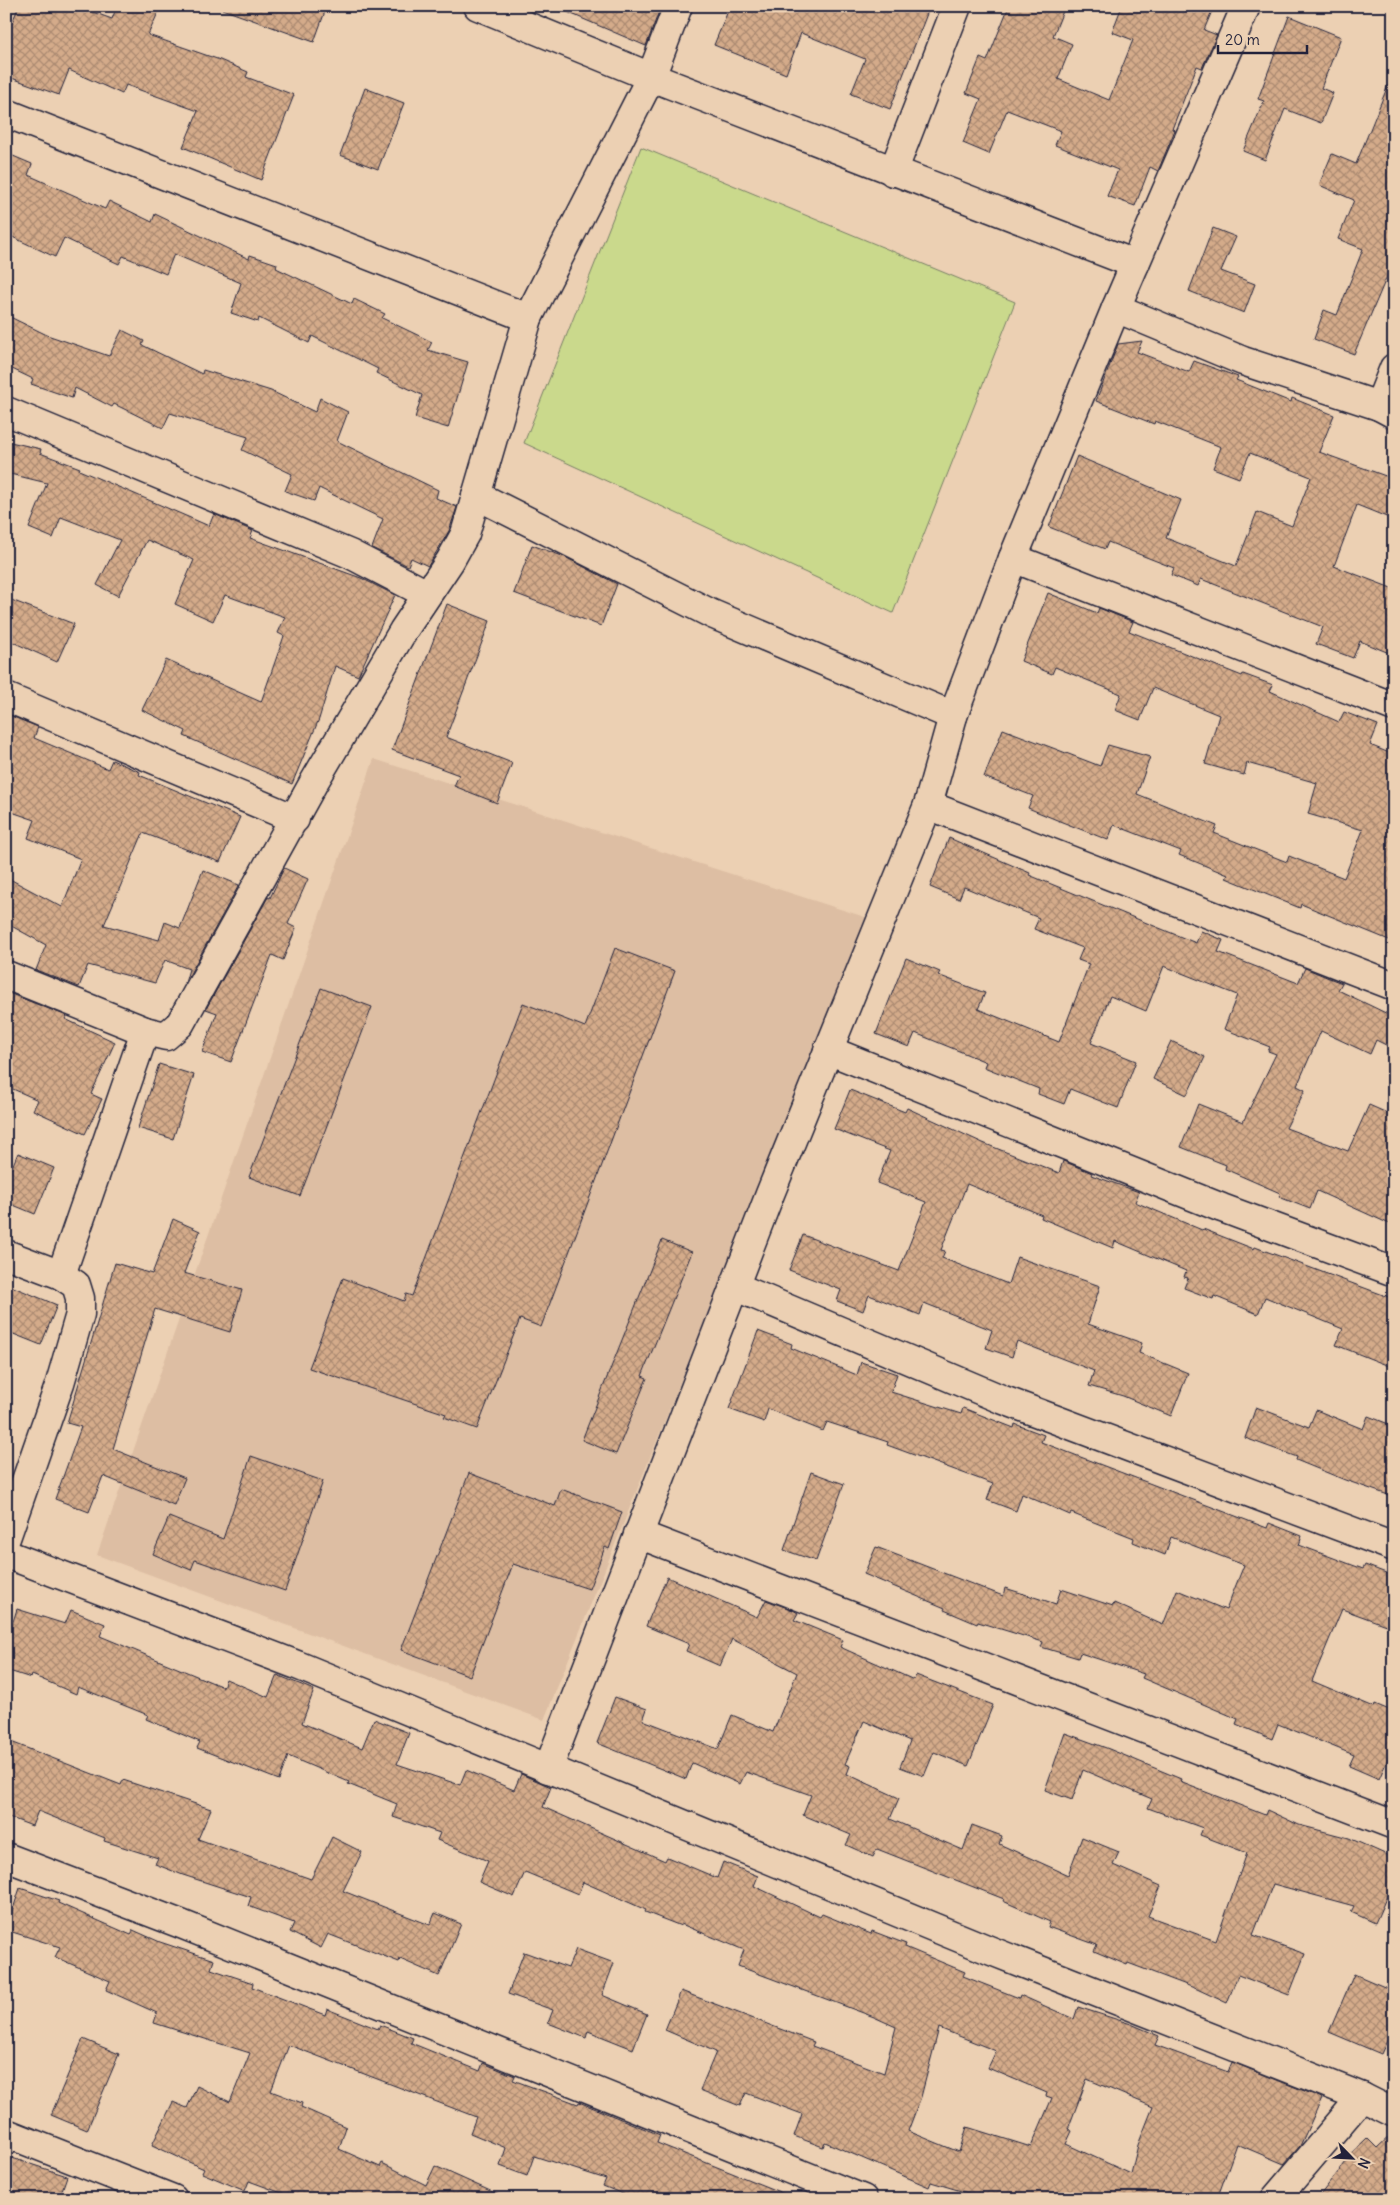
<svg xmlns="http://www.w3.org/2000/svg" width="1400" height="2205" font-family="Delius,sans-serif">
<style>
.built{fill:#ddbea3}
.grass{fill:#cad98c;stroke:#767e64}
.building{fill:url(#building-cross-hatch);stroke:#22223b;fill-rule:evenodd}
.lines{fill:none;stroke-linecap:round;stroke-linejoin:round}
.minor-casing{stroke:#22223b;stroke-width:31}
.minor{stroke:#ecd0b3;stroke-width:28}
</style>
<defs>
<pattern id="building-cross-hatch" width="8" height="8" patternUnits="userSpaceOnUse" patternTransform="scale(1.25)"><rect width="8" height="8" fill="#d4ab8a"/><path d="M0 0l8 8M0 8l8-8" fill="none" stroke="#ac8b72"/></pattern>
</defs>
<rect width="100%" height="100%" fill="#ecd0b3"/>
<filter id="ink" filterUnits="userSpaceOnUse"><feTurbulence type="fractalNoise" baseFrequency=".02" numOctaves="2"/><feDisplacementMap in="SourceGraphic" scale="10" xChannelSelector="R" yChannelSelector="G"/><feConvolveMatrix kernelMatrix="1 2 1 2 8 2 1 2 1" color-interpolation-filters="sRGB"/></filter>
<g filter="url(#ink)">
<path class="built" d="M 374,759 L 868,918 L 544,1720 L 97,1555 Z"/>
<path class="grass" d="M 641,147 L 1015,302 L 893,613 L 524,443 Z"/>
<g class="building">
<path d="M 19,6 L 76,6 L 112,19 L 117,6 L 161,6 L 148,35 L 220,60 L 248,72 L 246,77 L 294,95 L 261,180 L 183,147 L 198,111 L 126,85 L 122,94 L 69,70 L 59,95 L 6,76 L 6,36 Z"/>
<path d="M 222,6 L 327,6 L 314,42 L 222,9 Z"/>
<path d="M 553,6 L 661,6 L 646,46 Z"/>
<path d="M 730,6 L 930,6 L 890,109 L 851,94 L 865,59 L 801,33 L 786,74 L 714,45 Z"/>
<path d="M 1009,6 L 1065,6 L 1053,36 L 1072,44 L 1058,79 L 1109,100 L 1133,40 L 1112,32 L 1122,6 L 1214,6 L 1204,30 L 1217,35 L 1202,68 L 1197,66 L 1172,129 L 1175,130 L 1158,171 L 1150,167 L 1135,206 L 1107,196 L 1118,170 L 1055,145 L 1061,131 L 1007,110 L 989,154 L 963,143 L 981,99 L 966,93 L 980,58 L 987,61 Z"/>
<path d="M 1289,16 L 1341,37 L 1321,88 L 1333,93 L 1321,123 L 1285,109 L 1265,160 L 1243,151 L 1264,101 L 1258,99 Z"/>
<path d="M 1393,73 L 1394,260 L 1354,354 L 1314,339 L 1324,310 L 1337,315 L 1363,249 L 1338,239 L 1354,200 L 1319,185 L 1332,154 L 1356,164 Z"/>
<path d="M 365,88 L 404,103 L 378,169 L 340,155 Z"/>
<path d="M 6,153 L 32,164 L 28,175 L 105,209 L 109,201 L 152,222 L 155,214 L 249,259 L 250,255 L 277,264 L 276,268 L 352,304 L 354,299 L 385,314 L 382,318 L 432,342 L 428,350 L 468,362 L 448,428 L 415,418 L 422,395 L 376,373 L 378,369 L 312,336 L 309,343 L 259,318 L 258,322 L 231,313 L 241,283 L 174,254 L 166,274 L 123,256 L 119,264 L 64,238 L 55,257 L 6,234 Z"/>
<path d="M 1213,228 L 1236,237 L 1221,271 L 1255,284 L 1244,313 L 1189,291 Z"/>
<path d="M 6,315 L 47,335 L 109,356 L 122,330 L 144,341 L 142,345 L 202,374 L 203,370 L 271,391 L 315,412 L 320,398 L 348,412 L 337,441 L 438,490 L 436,498 L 457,507 L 449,531 L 428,566 L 411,558 L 408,566 L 372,548 L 383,519 L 319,488 L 314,501 L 285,491 L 292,474 L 242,450 L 248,437 L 170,413 L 163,428 L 114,404 L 112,407 L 75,388 L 72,398 L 31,384 L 33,379 L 6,366 Z"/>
<path d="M 1142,341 L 1137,352 L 1189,372 L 1194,361 L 1238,377 L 1236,380 L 1291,402 L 1292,398 L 1334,415 L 1319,452 L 1394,479 L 1394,520 L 1357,505 L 1334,566 L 1394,589 L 1394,655 L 1360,641 L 1353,658 L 1316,644 L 1323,627 L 1201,579 L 1198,586 L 1171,575 L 1174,568 L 1108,542 L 1105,549 L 1049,527 L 1077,456 L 1181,500 L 1166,538 L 1236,566 L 1257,512 L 1292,526 L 1311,477 L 1250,453 L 1239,478 L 1213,468 L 1221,447 L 1155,421 L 1154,424 L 1096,401 L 1118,344 Z"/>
<path d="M 6,441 L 41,449 L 40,453 L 80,468 L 79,470 L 209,526 L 214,514 L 253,531 L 250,538 L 361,578 L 395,595 L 358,676 L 335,666 L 319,719 L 292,784 L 184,736 L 186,731 L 142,710 L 166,660 L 261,702 L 284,636 L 278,633 L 285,617 L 225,595 L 213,621 L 175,604 L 194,560 L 147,540 L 118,596 L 97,585 L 120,540 L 61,517 L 53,538 L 29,528 L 47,483 L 6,473 Z"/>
<path d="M 532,545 L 565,557 L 617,584 L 601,626 L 514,593 Z"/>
<path d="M 1048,593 L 1097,613 L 1099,608 L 1133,622 L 1129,631 L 1242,676 L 1243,674 L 1273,685 L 1270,691 L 1339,722 L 1344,712 L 1378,725 L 1370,745 L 1394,755 L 1394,942 L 1301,904 L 1300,908 L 1226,878 L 1228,875 L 1179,855 L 1181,851 L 1114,825 L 1108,840 L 1057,820 L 1028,808 L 1033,796 L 984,777 L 1003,729 L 1100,766 L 1108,745 L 1150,757 L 1137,794 L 1217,826 L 1214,833 L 1287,862 L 1289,856 L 1344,878 L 1363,830 L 1308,814 L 1317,783 L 1247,763 L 1244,775 L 1205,764 L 1219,715 L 1153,688 L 1140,720 L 1115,710 L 1121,694 L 1055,667 L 1052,674 L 1021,661 Z"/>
<path d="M 6,598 L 74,624 L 57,662 L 6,639 Z"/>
<path d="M 447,604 L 490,621 L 446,737 L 512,763 L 497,803 L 454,786 L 459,775 L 392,750 Z"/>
<path d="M 6,714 L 38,727 L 34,738 L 108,769 L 112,760 L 140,772 L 139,775 L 240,817 L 220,862 L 143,833 L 104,925 L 159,940 L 165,922 L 180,928 L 203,870 L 239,885 L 185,983 L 189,969 L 165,960 L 155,983 L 88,965 L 79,987 L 36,970 L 46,945 L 6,923 L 6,877 L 62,907 L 81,859 L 28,838 L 35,820 L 6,810 Z"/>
<path d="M 949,838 L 1030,873 L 1029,875 L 1196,943 L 1201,931 L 1223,940 L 1218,952 L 1298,983 L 1305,968 L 1329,978 L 1342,983 L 1338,990 L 1394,1017 L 1394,1049 L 1376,1040 L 1370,1054 L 1321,1031 L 1297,1086 L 1305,1090 L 1286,1128 L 1348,1151 L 1369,1105 L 1394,1116 L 1394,1226 L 1317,1191 L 1310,1209 L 1279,1197 L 1280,1193 L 1225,1169 L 1226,1165 L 1181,1147 L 1198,1104 L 1243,1122 L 1276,1054 L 1268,1051 L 1270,1047 L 1224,1029 L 1237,995 L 1164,966 L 1146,1011 L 1110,996 L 1091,1043 L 1136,1061 L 1118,1108 L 1070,1089 L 1064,1104 L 1038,1094 L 1039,1089 L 984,1067 L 986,1062 L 915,1033 L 909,1047 L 876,1034 L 906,958 L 940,972 L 938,975 L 985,993 L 978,1009 L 1059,1042 L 1089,964 L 1078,960 L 1083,948 L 1034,929 L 1039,918 L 964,887 L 959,899 L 930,887 Z"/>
<path d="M 284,868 L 308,879 L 288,924 L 296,928 L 283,960 L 272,955 L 231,1062 L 202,1052 L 217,1013 L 206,1009 L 268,897 L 270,898 Z"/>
<path d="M 615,948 L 675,971 L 541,1327 L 520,1319 L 477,1429 L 444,1417 L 446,1414 L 309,1368 L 343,1278 L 404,1301 L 406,1294 L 412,1296 L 523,1003 L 585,1027 Z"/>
<path d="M 321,988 L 372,1007 L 300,1196 L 249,1177 Z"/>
<path d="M 6,992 L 67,1016 L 65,1019 L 115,1042 L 91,1094 L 102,1099 L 85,1134 L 33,1110 L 38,1100 L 6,1086 Z"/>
<path d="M 1171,1041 L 1205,1057 L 1187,1095 L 1153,1079 Z"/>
<path d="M 159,1064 L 194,1075 L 173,1139 L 138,1128 Z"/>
<path d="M 850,1090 L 905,1112 L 907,1108 L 983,1143 L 1059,1173 L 1063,1161 L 1092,1173 L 1091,1175 L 1139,1192 L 1135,1202 L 1202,1230 L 1203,1229 L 1254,1249 L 1255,1247 L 1394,1299 L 1394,1368 L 1336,1345 L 1343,1329 L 1265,1297 L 1258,1314 L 1214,1296 L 1213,1299 L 1184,1288 L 1188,1278 L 1184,1277 L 1186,1271 L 1115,1241 L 1113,1248 L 1041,1218 L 1042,1215 L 967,1184 L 941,1250 L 945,1251 L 942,1258 L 1008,1284 L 1017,1257 L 1100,1286 L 1088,1324 L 1142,1343 L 1139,1353 L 1188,1373 L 1171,1416 L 1123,1396 L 1089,1386 L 1094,1371 L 1017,1341 L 1012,1357 L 986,1348 L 992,1330 L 924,1303 L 920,1315 L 869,1295 L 863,1311 L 837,1301 L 841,1290 L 789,1270 L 803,1235 L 899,1271 L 926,1202 L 877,1183 L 890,1151 L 834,1129 Z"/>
<path d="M 18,1153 L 54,1168 L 35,1214 L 6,1202 L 6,1181 Z"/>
<path d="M 173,1219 L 200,1231 L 184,1273 L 242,1290 L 230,1332 L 155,1309 L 113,1449 L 185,1478 L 174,1505 L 103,1476 L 89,1512 L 55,1499 L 81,1427 L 67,1423 L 115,1263 L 152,1274 Z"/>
<path d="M 662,1240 L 692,1252 L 642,1376 L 647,1378 L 616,1454 L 582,1440 Z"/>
<path d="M 6,1284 L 57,1305 L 41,1345 L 6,1331 Z"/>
<path d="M 758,1331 L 792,1344 L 791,1348 L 857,1375 L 861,1362 L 897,1374 L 891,1392 L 961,1414 L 963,1408 L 1014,1428 L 1015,1424 L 1044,1435 L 1041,1442 L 1267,1528 L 1269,1523 L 1302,1536 L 1299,1545 L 1363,1569 L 1365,1565 L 1394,1576 L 1394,1628 L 1342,1609 L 1312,1681 L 1374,1707 L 1375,1704 L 1394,1712 L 1394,1745 L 1379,1779 L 1349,1766 L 1354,1755 L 1278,1724 L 1272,1739 L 1236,1724 L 1238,1719 L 1142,1678 L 1144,1674 L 1080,1653 L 1078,1658 L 1041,1647 L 1043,1642 L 978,1622 L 977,1624 L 944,1610 L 945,1608 L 864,1574 L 876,1547 L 1003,1596 L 1005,1588 L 1056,1604 L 1061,1589 L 1113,1606 L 1114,1603 L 1163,1625 L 1177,1590 L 1226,1610 L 1244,1565 L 1171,1537 L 1165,1555 L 1133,1542 L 1134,1538 L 1071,1513 L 1070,1515 L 1022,1494 L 1016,1511 L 987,1500 L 993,1484 L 887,1445 L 888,1442 L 827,1422 L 823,1431 L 768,1409 L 764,1422 L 729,1409 Z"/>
<path d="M 1256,1407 L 1309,1427 L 1316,1410 L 1363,1429 L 1368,1416 L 1394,1426 L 1394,1497 L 1345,1480 L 1296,1460 L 1297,1457 L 1245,1438 Z"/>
<path d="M 251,1456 L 323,1481 L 285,1591 L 195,1560 L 191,1570 L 153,1554 L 169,1517 L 223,1539 Z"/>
<path d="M 811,1472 L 844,1484 L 816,1561 L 784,1550 Z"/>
<path d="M 469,1473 L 555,1506 L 561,1489 L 622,1512 L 609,1549 L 605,1547 L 589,1589 L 513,1564 L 470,1676 L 401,1650 Z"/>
<path d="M 667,1577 L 757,1617 L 766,1600 L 793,1610 L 798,1613 L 794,1620 L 843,1640 L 840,1647 L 914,1680 L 916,1675 L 993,1705 L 968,1766 L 934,1752 L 924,1776 L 900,1767 L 910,1741 L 864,1721 L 845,1764 L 850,1766 L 847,1774 L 899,1798 L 890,1819 L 963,1850 L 972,1825 L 1002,1836 L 999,1844 L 1068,1875 L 1082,1837 L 1119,1852 L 1113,1865 L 1161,1886 L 1148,1916 L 1216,1941 L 1247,1853 L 1200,1835 L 1203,1828 L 1148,1808 L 1152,1799 L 1083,1770 L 1072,1800 L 1045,1790 L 1065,1733 L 1109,1749 L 1181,1779 L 1180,1782 L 1265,1815 L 1267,1810 L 1299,1825 L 1349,1838 L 1394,1858 L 1394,1880 L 1375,1923 L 1351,1912 L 1354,1906 L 1273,1884 L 1253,1935 L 1305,1954 L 1289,1995 L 1238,1975 L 1227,2003 L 1197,1989 L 1128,1963 L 1127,1965 L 1094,1951 L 1097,1945 L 1048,1927 L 1050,1922 L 1003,1901 L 1004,1899 L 877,1849 L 873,1857 L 846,1845 L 851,1835 L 803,1815 L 811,1795 L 746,1772 L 740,1784 L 692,1763 L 686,1779 L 597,1743 L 615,1697 L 647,1709 L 643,1720 L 718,1749 L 732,1715 L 773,1732 L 797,1673 L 732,1639 L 720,1666 L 686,1651 L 689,1644 L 646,1626 Z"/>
<path d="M 17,1609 L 65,1624 L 71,1610 L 105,1624 L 100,1636 L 223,1687 L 226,1679 L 268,1697 L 277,1675 L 314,1690 L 302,1723 L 362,1748 L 374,1719 L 409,1733 L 397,1764 L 460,1785 L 466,1770 L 514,1790 L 521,1774 L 551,1787 L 543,1807 L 665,1861 L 667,1857 L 717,1878 L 723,1862 L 758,1876 L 754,1886 L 820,1917 L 822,1914 L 871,1934 L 872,1931 L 906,1944 L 905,1947 L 965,1972 L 963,1976 L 1019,1998 L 1020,1995 L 1074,2019 L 1078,2007 L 1131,2024 L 1159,2036 L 1155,2045 L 1228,2072 L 1232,2062 L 1322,2098 L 1300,2146 L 1284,2164 L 1237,2144 L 1217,2199 L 988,2199 L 931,2182 L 929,2187 L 825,2142 L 823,2147 L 794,2136 L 802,2114 L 746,2093 L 740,2106 L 700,2090 L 716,2052 L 665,2030 L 681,1991 L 814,2042 L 812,2046 L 884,2073 L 896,2027 L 874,2017 L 738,1966 L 744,1950 L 681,1924 L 681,1926 L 645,1912 L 646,1910 L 583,1882 L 578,1894 L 525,1872 L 514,1897 L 479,1882 L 488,1861 L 437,1840 L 440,1833 L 393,1817 L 397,1804 L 348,1784 L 349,1782 L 288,1756 L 279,1780 L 197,1748 L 200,1742 L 146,1719 L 148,1715 L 78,1687 L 76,1694 L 32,1675 L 31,1678 L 6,1670 L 6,1644 ZM 939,2028 L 996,2051 L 988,2068 L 1047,2093 L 1046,2096 L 1052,2098 L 1031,2147 L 967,2127 L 959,2152 L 908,2131 L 921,2097 ZM 1087,2079 L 1153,2107 L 1138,2145 L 1131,2174 L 1066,2144 L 1072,2131 L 1068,2129 Z"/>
<path d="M 6,1740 L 121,1785 L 123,1780 L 211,1809 L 198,1839 L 311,1879 L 332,1837 L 362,1852 L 343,1891 L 430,1925 L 435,1913 L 461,1924 L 439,1976 L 400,1959 L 399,1962 L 328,1934 L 321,1948 L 290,1932 L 294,1923 L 248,1906 L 251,1897 L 183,1875 L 155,1864 L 158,1858 L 104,1841 L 105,1838 L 38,1811 L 32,1826 L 6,1816 Z"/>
<path d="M 20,1888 L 59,1901 L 58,1903 L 131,1935 L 133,1930 L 160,1942 L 214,1960 L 211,1969 L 253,1983 L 252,1987 L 325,2015 L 327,2009 L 378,2029 L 380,2025 L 413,2038 L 411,2043 L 480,2071 L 483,2063 L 515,2076 L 513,2080 L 578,2104 L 579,2102 L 660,2135 L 657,2143 L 797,2199 L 635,2199 L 603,2186 L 606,2179 L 534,2156 L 527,2176 L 500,2166 L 506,2148 L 470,2133 L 476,2117 L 289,2045 L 271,2091 L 302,2103 L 301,2107 L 346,2127 L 339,2149 L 380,2167 L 382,2163 L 426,2185 L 435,2166 L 508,2199 L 298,2199 L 249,2181 L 245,2191 L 202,2173 L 204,2169 L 152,2145 L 173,2102 L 187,2108 L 197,2086 L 230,2102 L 250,2053 L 154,2023 L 157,2013 L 106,1990 L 110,1981 L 55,1957 L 60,1947 L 6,1930 Z"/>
<path d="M 576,1949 L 614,1963 L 602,1995 L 647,2014 L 633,2049 L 588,2031 L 586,2038 L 548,2023 L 553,2010 L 508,1994 L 524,1952 L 568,1968 Z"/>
<path d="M 1354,1974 L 1394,1991 L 1394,2025 L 1381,2054 L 1329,2032 Z"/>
<path d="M 83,2039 L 119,2054 L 87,2130 L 51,2115 Z"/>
<path d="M 1394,2132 L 1394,2199 L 1317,2199 L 1346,2162 L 1344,2160 L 1367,2138 L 1377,2148 Z"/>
<path d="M 6,2156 L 67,2176 L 59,2199 L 6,2199 Z"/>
</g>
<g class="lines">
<defs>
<g id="minor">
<path d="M 478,6 L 651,77 L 1135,264"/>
<path d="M 6,113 L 528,318"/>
<path d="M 893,172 L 957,6"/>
<path d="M 1116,308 L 1243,361 L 1379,406 L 1394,414"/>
<path d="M 1379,406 L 1394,368"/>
<path d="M 6,411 L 350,554 L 427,594"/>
<path d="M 476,495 L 712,614 L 953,716"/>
<path d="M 1013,558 L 1394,707"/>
<path d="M 6,697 L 295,819"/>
<path d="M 928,805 L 1394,986"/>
<path d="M 6,975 L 145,1031 L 166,1036 L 180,1024 L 314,782 L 403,631 L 450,561 L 465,534 L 528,318 L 651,77 L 678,6"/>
<path d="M 828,1050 L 1222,1208 L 1394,1272"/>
<path d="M 6,1254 L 61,1275 L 76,1285 L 80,1298 L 80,1314 L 60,1383 L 6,1538"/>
<path d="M 61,1275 L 145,1031"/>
<path d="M 734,1286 L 1001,1399 L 1394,1547"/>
<path d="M 638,1534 L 1394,1825"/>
<path d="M 6,1554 L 297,1665 L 989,1950 L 1362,2097 L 1394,2113"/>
<path d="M 548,1769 L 770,1194 L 928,805 L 953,716 L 1013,558 L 1116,308 L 1246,6"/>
<path d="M 6,1857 L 181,1924 L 863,2199"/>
<path d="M 6,2133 L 173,2199"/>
<path d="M 1275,2199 L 1362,2097"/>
</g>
</defs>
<use href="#minor" class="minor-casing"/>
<use href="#minor" class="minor"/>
</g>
</g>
<rect width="1400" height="2205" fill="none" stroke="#ecd0b3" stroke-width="25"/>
<rect x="12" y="12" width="1375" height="2180" fill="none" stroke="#22223b" stroke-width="2" filter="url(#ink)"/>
<g transform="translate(1352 2158) rotate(114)" stroke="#ecd0b3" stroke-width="4" paint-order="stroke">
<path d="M0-4L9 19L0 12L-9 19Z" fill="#22223b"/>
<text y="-8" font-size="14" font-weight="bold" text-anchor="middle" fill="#22223b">N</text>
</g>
<path d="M1218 45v8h89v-8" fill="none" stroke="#22223b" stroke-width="2.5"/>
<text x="1225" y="45" font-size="15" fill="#22223b" stroke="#ecd0b3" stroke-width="4" paint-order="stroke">20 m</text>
</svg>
